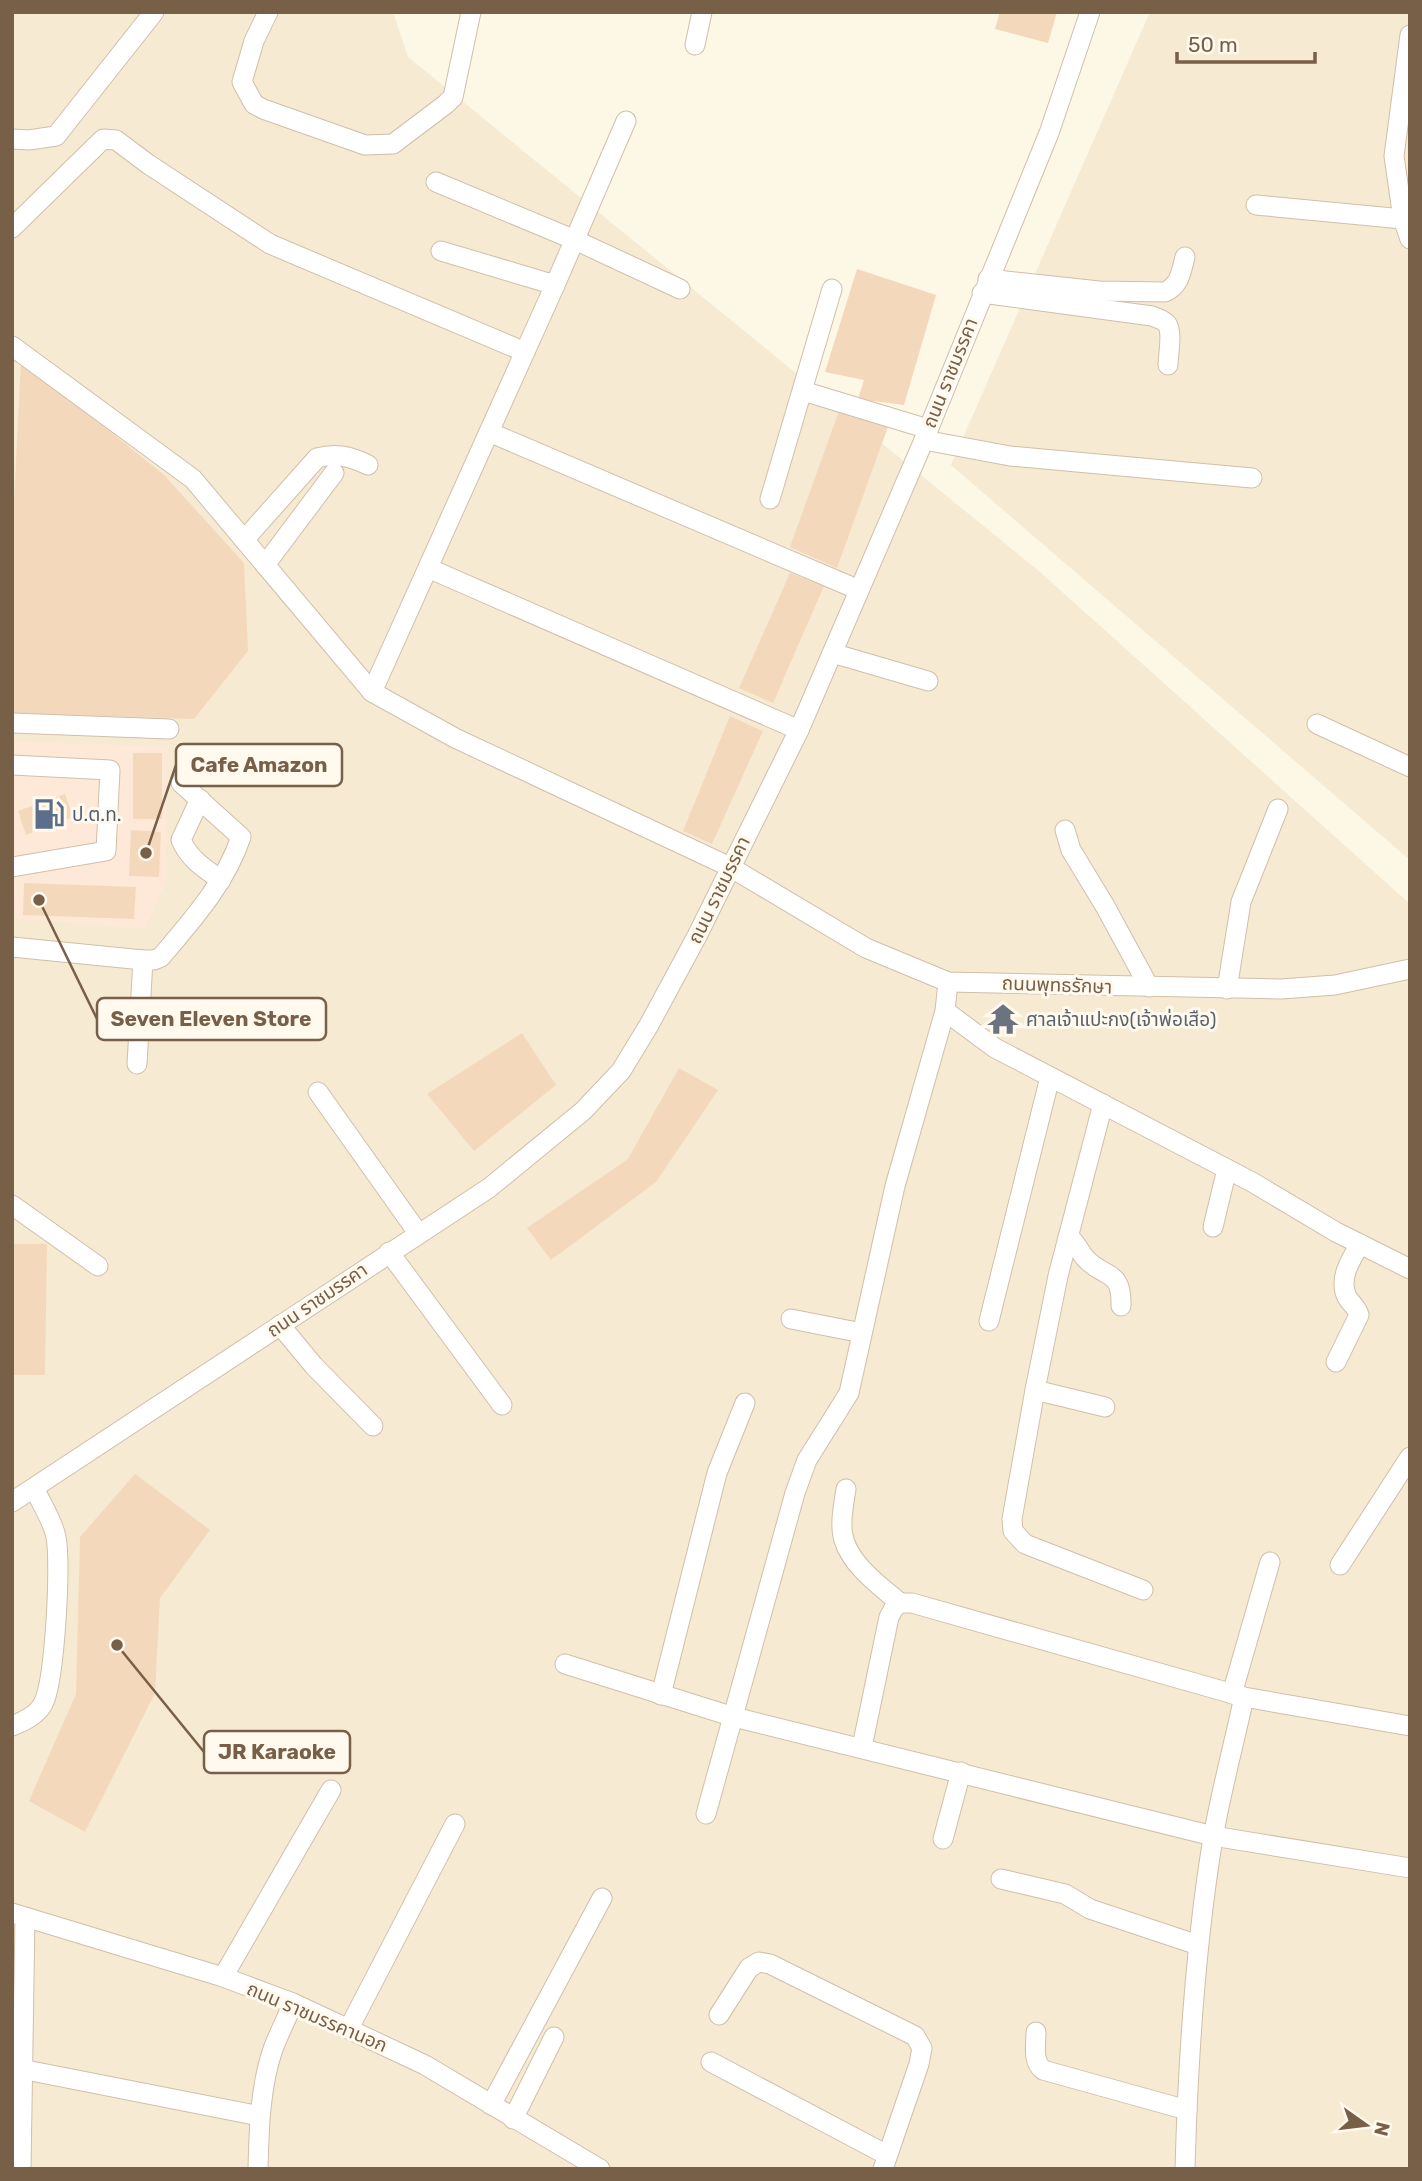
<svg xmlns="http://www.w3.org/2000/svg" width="1422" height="2181" font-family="Rubik,'Noto Sans Thai',sans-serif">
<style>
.residential{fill:#f6ead3}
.commercial{fill:#fee8d8}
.building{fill:#f4d8bb}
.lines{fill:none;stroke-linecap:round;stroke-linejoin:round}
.minor-casing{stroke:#d0bfaa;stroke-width:21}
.minor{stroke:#fff;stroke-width:19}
.labels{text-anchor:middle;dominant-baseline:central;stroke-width:6;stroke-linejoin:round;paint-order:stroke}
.street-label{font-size:19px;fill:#785f48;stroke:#fffaed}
.service-label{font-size:19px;fill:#4e5e75;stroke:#fffaed;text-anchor:start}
.worship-label{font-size:19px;fill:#5b616d;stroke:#fffaed;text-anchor:start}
.leader{fill:none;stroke:#785f48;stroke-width:2.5}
.callout-dot{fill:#785f48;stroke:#fffaed;stroke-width:2.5}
.callout{fill:#fffaed;stroke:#785f48;stroke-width:2.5}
.callout-label{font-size:21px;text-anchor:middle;font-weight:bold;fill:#785f48}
</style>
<rect width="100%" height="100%" fill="#fdf7e5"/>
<g class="residential">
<path d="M 12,12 L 393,12 L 408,57 L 1040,572 L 1410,904 L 1410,2169 L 12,2169 Z"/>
<path d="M 1150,12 L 1410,12 L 1410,860 L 951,465 Z"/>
</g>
<path class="commercial" d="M 12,741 L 167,747 L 166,881 L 145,929 L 12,918 Z"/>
<g class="building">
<path d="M 1000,12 L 1057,12 L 1048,43 L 995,29 Z"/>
<path d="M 857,269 L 936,295 L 904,405 L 858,399 L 864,380 L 825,372 Z"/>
<path d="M 21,360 L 164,475 L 244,563 L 248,651 L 194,719 L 12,713 L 12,544 Z"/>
<path d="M 839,411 L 889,424 L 837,568 L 790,547 Z"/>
<path d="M 790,573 L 824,586 L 773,703 L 739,688 Z"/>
<path d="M 730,716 L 763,731 L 712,844 L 683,831 Z"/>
<rect x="133" y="753" width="29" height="66"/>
<path d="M 65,794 L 73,817 L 26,835 L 18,811 Z"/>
<path d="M 131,830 L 161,832 L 159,877 L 129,876 Z"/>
<path d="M 24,883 L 136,887 L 134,919 L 23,915 Z"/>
<path d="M 522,1033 L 556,1085 L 474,1151 L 427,1094 Z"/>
<path d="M 679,1068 L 718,1090 L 656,1182 L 551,1260 L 527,1228 L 628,1159 Z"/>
<path d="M 12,1244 L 47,1244 L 45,1375 L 12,1375 Z"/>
<path d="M 135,1474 L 210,1530 L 160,1598 L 155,1693 L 85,1832 L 29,1801 L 76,1694 L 80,1537 Z"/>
</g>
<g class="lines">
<defs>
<g id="minor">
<path d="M 268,12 L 254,41 L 242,82 L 254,104 L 263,109 L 365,145 L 393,144 L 446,104 L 453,97 L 471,12"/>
<path d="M 1410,35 L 1394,156 L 1403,219 L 1410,239"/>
<path d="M 695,45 L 702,12"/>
<path d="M 12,139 L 29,140 L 56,136 L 154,12"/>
<path d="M 436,182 L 575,240 L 680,289"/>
<path d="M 1256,205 L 1403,219"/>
<path d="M 12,228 L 103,139 L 116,140 L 148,164 L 270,244 L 525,352"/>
<path d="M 441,251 L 555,285"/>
<path d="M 988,279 L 1099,291 L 1165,292 C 1180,285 1181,272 1185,257"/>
<path d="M 982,293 L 1152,316 C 1157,318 1164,320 1167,324 C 1173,333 1168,355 1168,365"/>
<path d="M 12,346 L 193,479 L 372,692 L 455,738 L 730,867 L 866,948 L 948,982 L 1281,989 L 1335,985 L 1410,969"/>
<path d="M 803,391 L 928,429"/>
<path d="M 489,432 L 859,590"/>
<path d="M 924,440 L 1010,456 L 1252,478"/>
<path d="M 770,499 L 832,289"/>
<path d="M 244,540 L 317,458 C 336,453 350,456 368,465"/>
<path d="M 265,565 L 334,473"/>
<path d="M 428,568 L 799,730"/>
<path d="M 832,653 L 928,681"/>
<path d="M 372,692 L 555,285 L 626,121"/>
<path d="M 12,723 L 169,729"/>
<path d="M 1317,724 L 1410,767"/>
<path d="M 12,765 L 110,770 L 106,851 L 12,867"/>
<path d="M 200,799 L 181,840 C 189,859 205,869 221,880"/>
<path d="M 1065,830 L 1071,850 L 1105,906 L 1149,987"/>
<path d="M 12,947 L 143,960 L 154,960 L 161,957 C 193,919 225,884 241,837 L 181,783"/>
<path d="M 1227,989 L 1241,902 L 1278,809"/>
<path d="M 945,1011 L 995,1048 L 1252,1182 L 1336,1232 L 1410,1269"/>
<path d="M 137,1064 L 143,960"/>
<path d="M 318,1092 L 418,1233"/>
<path d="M 1103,1104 L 1058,1276 L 1035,1390 L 1012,1519 L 1013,1531 L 1025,1544 L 1143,1590"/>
<path d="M 12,1205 L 98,1266"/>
<path d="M 1213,1227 L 1227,1169"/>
<path d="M 1068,1237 C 1078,1243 1078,1251 1086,1259 C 1105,1279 1122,1269 1121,1306"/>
<path d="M 389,1252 L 502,1405"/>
<path d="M 791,1319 L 862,1333"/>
<path d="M 989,1321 L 1050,1077"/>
<path d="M 280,1325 L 314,1366 L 373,1426"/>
<path d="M 1336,1362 L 1359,1315 C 1357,1307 1351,1304 1347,1297 C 1338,1279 1351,1259 1360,1244"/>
<path d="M 1035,1390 L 1105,1407"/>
<path d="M 846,1489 C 844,1504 839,1524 844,1540 C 852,1566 879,1585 900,1603"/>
<path d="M 12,1502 L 489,1188 L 583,1111 L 621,1071 L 649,1025 L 697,936 L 799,730 L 924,440 L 1049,133 L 1090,12"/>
<path d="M 1340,1565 L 1410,1457"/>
<path d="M 565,1664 L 734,1717 L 1213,1836 L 1410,1868"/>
<path d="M 1232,1694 L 1270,1562"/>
<path d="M 661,1695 L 717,1473 L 745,1403"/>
<path d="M 12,1726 C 24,1721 36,1716 43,1704 C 55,1681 61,1565 56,1537 C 53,1521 41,1503 34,1488"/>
<path d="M 862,1747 L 889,1617 L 894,1608 L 900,1603 L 912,1603 L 1244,1697 L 1410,1726"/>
<path d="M 706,1814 L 795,1493 L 807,1460 L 849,1393 L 895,1186 L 945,1011 L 948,982"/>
<path d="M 943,1839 L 961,1772"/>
<path d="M 1001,1879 L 1065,1894 L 1090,1909 L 1198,1945"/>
<path d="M 12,1913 L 223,1977 L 293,2003 L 425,2065 L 600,2169"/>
<path d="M 223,1977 L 331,1790"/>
<path d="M 719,2015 L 749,1968 L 759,1962 L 770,1964 L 915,2036 L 922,2048 L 919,2064 L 883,2169"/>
<path d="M 349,2028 L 455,1824"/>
<path d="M 1036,2032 C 1036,2045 1032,2061 1043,2070 L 1187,2110"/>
<path d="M 711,2062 L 887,2155"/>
<path d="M 21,2069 L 260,2116"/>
<path d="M 491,2105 L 602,1898"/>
<path d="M 513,2119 L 554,2037"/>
<path d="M 21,2169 L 25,1917"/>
<path d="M 258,2169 C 259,2129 260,2087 273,2049 C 279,2033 287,2018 293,2003"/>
<path d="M 1185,2169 C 1188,2058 1195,1947 1213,1838 C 1221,1791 1234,1744 1244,1697"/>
</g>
</defs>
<use href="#minor" class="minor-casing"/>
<use href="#minor" class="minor"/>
</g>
<defs>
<symbol id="fuel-bare" viewBox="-9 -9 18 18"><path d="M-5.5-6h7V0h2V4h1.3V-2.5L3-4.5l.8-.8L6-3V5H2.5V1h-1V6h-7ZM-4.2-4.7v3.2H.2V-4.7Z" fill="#5c6f8a" stroke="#fffaed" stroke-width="2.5" paint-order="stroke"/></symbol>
<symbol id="temple-bare" viewBox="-9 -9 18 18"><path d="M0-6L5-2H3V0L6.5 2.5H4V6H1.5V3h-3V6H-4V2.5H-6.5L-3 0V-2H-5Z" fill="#6b7280" stroke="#fffaed" stroke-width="2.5" paint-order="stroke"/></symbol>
</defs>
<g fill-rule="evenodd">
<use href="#fuel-bare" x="27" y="792" width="44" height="44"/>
<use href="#temple-bare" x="981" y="997" width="44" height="44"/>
</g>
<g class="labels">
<g class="street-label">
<text transform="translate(950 373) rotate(-68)">ถนน ราชมรรคา</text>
<text transform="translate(719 890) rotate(-64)">ถนน ราชมรรคา</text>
<text transform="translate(1057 985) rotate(2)">ถนนพุทธรักษา</text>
<text transform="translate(317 1300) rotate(-34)">ถนน ราชมรรคา</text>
<text transform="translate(317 2017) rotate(23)">ถนน ราชมรรคานอก</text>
</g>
<g class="service-label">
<text x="72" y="814">ป.ต.ท.</text>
</g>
<g class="worship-label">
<text x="1026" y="1019">ศาลเจ้าแปะกง(เจ้าพ่อเสือ)</text>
</g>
</g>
<path class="leader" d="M146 853L176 765M39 900L97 1019M117 1645L204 1752"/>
<g class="callout-dot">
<circle cx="146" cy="853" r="7"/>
<circle cx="39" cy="900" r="7"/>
<circle cx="117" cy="1645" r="7"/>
</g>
<g class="callout">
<rect x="176" y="744" width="166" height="42" rx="7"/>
<rect x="97" y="998" width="229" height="42" rx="7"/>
<rect x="204" y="1731" width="146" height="42" rx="7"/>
</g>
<g class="callout-label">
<text x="259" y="772">Cafe Amazon</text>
<text x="211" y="1026">Seven Eleven Store</text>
<text x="277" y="1759">JR Karaoke</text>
</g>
<rect width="1422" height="2181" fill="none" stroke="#785f48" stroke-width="28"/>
<g transform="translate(1366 2125) rotate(104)" stroke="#fffaed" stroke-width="5" paint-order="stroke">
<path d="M0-5L12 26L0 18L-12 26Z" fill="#785f48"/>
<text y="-10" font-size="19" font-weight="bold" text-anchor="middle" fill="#785f48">N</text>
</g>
<path d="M1177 52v10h138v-10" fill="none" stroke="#785f48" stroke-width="3.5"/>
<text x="1188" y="52" font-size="21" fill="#785f48" stroke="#fffaed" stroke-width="5" paint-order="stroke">50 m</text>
</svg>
